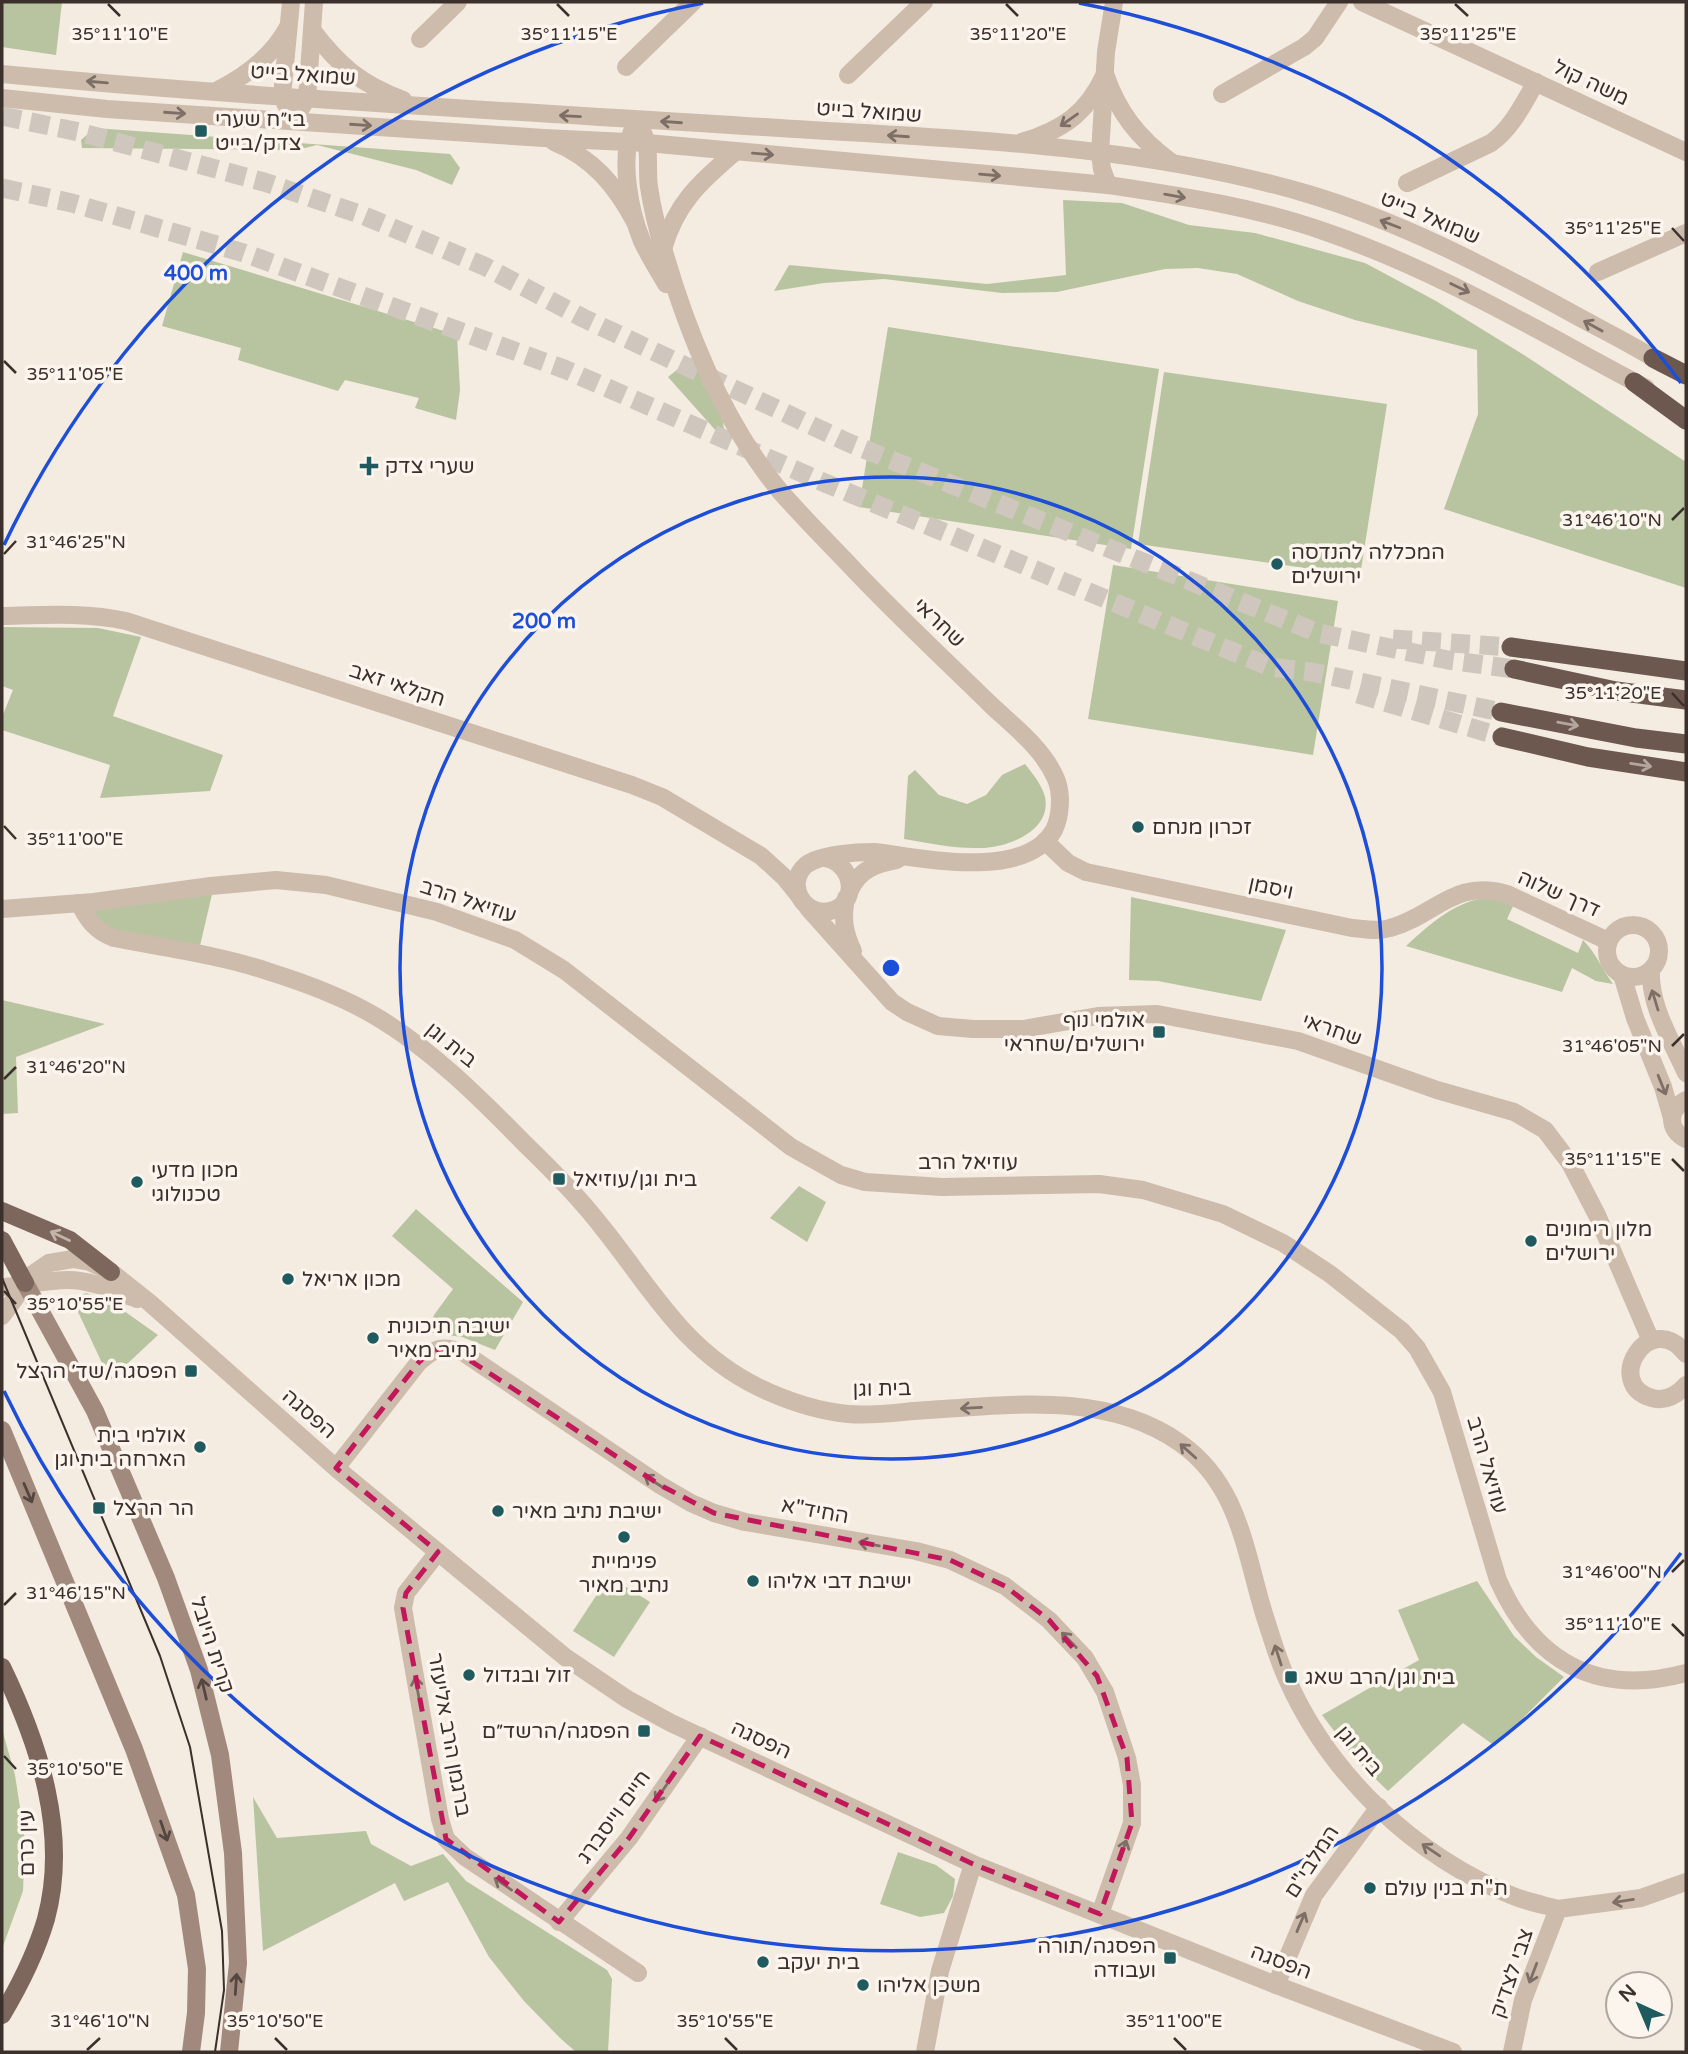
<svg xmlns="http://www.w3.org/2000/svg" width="1688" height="2054" font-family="'Varela Round',Heebo,sans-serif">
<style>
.green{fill:#b8c4a0}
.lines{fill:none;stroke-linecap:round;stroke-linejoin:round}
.trunk-tunnel{stroke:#cfc6bd;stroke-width:19;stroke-dasharray:19 10;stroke-linecap:butt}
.minor{stroke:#cdbbac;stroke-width:18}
.tertiary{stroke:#cdbbac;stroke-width:18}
.secondary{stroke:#a18a7d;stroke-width:18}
.primary{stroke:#7d675c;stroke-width:18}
.trunk{stroke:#6c584f;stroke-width:19}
.tram{stroke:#3b302b;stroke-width:2}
.oneway{stroke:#7d6f65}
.oneway2{stroke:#b4a69e}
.oneway3{stroke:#c2b5ac}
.oneway4{stroke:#544640}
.marked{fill:none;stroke:#c2185b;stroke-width:5;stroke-dasharray:14 9;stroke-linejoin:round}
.ticks{fill:none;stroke:#3b302b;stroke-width:2.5}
.ring{fill:none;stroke:#1d4ed8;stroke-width:3.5}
.poi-dot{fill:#1f5a5e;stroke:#fbf5ee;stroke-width:2.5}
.labels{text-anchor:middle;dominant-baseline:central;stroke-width:7;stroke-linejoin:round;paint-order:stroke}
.street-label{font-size:21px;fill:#3b302b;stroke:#fbf5ee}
.poi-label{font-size:21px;fill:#3b302b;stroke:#fbf5ee;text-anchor:start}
.ticks-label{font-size:18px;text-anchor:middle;fill:#3b302b;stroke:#fbf5ee;stroke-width:7;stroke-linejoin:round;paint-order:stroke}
.centre{fill:#1d4ed8;stroke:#fbf5ee;stroke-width:3.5}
.ring-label{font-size:21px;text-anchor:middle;font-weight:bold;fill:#1d4ed8;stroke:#fbf5ee;stroke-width:7;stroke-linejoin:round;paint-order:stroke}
</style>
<rect width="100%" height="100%" fill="#f4ebe1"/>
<g class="green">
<path d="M 2,2 L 62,2 L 56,55 L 2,47 Z"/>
<path d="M 95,128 L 450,154 L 460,168 L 452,185 L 416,170 L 317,145 L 297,150 L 82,148 L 81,140 Z"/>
<path d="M 1063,200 L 1122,203 L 1189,225 L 1255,233 L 1365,263 L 1436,301 L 1524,355 L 1686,462 L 1686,588 L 1444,509 L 1478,414 L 1477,350 L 1355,320 L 1298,301 L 1237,274 L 1198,268 L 1165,269 L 1057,292 L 1002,293 L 884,279 L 824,283 L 774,291 L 789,265 L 987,284 L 1066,275 Z"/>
<path d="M 183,252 L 457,335 L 460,390 L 456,420 L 415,408 L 419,398 L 345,380 L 338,391 L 238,360 L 241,348 L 162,326 Z"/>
<path d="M 888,327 L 1159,369 L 1131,549 L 859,507 Z"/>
<path d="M 693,357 L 721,409 L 726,442 L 668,377 Z"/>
<path d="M 1164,372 L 1387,404 L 1360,576 L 1138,544 Z"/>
<path d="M 1113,565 L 1338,601 L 1313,755 L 1088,719 Z"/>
<path d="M 2,627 L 98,628 L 141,637 L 113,716 L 223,755 L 210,791 L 100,798 L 110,765 L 2,730 L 2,717 L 13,690 L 2,686 Z"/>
<path d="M 1025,764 C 1033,774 1042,785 1045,797 C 1052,831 1007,848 980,848 C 955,849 929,843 904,839 L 908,776 L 915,770 L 939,795 L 967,804 L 986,795 L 1002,775 Z"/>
<path d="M 213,890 L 199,950 L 111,932 L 85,906 Z"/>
<path d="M 1131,897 L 1286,930 L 1261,1001 L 1158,981 L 1129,980 Z"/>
<path d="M 1487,897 L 1514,904 L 1507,919 L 1578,953 L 1583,940 C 1596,953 1602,969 1613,984 L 1596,981 L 1572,968 L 1562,992 L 1406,946 C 1431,923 1453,903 1487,897 Z"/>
<path d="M 2,1000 L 105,1024 L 16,1057 L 18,1113 L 2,1114 Z"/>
<path d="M 799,1186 L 826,1202 L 807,1242 L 770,1218 Z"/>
<path d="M 416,1209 L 523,1302 L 495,1350 L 462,1337 L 427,1332 L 434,1315 L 453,1289 L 392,1236 Z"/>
<path d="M 86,1293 L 107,1299 L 158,1335 L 110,1380 L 72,1299 Z"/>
<path d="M 609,1576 L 650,1602 L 614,1657 L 573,1631 Z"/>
<path d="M 1477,1581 L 1514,1636 L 1536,1657 L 1564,1677 L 1495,1746 L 1463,1723 L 1388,1791 L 1356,1760 L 1322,1715 L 1419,1660 L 1398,1610 Z"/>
<path d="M 2,1729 L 15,1775 L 25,1840 L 23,1891 L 2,1949 Z"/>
<path d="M 253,1797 L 277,1838 L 366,1831 L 371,1844 L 411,1866 L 443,1854 L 466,1881 L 607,1970 L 612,1979 L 608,2052 L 576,2052 L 560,2038 L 524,2001 L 489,1957 L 448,1882 L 404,1901 L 395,1883 L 263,1951 Z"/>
<path d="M 898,1852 L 936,1865 L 955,1879 L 953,1896 L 944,1913 L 920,1917 L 880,1904 Z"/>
</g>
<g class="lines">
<g class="trunk-tunnel">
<path d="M 2,116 L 79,132 L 264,182 L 362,215 L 484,266 L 583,318 L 849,443 L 1318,633 L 1448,660 L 1514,669"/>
<path d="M 2,188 L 72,203 L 244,253 L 564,369 L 825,483 L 1270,667 L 1312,672 L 1501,712"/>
<path d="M 1393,639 L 1511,647"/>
<path d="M 1358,694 L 1502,737"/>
</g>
<g class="minor">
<path d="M 1362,2 L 1686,152"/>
<path d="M 420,39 L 458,2"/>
<path d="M 626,67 L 693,2"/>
<path d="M 848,75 L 924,2"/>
<path d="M 1222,94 L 1304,47 L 1315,38 L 1339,2"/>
<path d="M 638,120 C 641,128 645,136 647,145 C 649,158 647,173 649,187 C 652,207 657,228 663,248 C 687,332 723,421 779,490 C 804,519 832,546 858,574 C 901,619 946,661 990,704 C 1013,726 1043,748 1056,779 C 1062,793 1061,816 1054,830 C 1025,881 922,858 875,852 C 857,852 820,854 806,865 C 785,883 803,917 830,911 C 860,904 854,863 825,858"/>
<path d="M 633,129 C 619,158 630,212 642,241 C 649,256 658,270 666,284"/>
<path d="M 1407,183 L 1491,143 C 1512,128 1523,104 1536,82"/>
<path d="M 1108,185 L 1102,169 L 1100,154 L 1106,52 L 1114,2"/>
<path d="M 1598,272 L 1686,233"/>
<path d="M 2,616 C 43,615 86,612 126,621 L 632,785 L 662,797 L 761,856 L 784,877 L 800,897"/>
<path d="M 1045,841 L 1068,863 L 1086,872 L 1352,928 C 1364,929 1378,932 1390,928 C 1435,916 1454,878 1507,894 L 1608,941"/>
<path d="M 850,890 C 860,869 876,864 897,860"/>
<path d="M 846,898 C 842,918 844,932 853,951"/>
<path d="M 79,903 C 88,920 95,931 114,938 C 166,948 220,955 270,972 C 305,983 343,997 375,1016 C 431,1049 480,1098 525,1144 C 552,1170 579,1197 602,1227 C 652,1289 683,1350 758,1387 C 785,1400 818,1411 848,1414 C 870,1416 893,1413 914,1411 C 1001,1406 1104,1389 1180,1443 C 1240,1485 1245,1553 1265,1617 C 1272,1638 1278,1660 1287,1679 C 1330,1776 1415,1856 1513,1896 C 1528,1902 1544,1905 1558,1909"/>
<path d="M 808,908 L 892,1002 L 907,1012 L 938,1026 L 973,1029 L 1023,1029 L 1098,1016 L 1157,1014 L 1298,1041 L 1437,1090 L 1514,1112 L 1545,1130 L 1570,1163 L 1597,1215 L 1651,1341"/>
<circle cx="1633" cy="951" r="26"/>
<path d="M 1651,970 C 1649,1006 1672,1041 1686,1073"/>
<path d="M 1622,975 L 1635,1018 L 1663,1087 L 1672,1118"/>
<path d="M 1686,1100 C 1668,1109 1667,1130 1686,1139"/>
<path d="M 1686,1354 C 1650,1307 1602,1384 1652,1398 C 1666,1402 1677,1395 1686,1385"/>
<path d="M 336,1468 L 419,1362 C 436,1347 443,1345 464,1353 L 660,1485 L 691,1503 L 714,1513 L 745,1522 L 916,1551 L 950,1560 L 1005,1586 L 1049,1620 L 1085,1658 L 1105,1692 L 1127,1758 L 1132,1785 L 1132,1823 L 1100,1914"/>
<path d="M 438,1552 L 406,1593 L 403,1608 L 440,1819 L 446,1839 L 465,1857 L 638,1973"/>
<path d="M 559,1922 L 629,1838 L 700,1736"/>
<path d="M 1276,1985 L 1314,1895 L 1379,1807"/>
</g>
<g class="tertiary">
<path d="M 312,30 C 339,66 361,84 403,100"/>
<path d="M 2,74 C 255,98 510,111 764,127 C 945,139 1132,142 1308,194 C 1399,221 1483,265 1566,310 C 1598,328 1632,344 1663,364"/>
<path d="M 1105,74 C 1118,112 1138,138 1171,162"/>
<path d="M 216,91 C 246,76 272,57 288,27"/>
<path d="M 2,98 L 107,109 L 544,138 L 647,143 L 1108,185 C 1181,196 1256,207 1326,232 C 1439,271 1540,332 1646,388"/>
<path d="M 286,105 L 282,96 L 291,2"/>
<path d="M 301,108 L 307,99 L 314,2"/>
<path d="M 554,142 C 593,158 616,186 635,222"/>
<path d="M 1022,142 C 1063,130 1087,113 1105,74"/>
<path d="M 663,249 C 676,203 700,182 735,152"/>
<path d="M 2,909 L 94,902 L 211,886 L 276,880 L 326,885 L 437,912 L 515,940 L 564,970 L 791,1147 L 841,1175 L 865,1182 L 942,1187 L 1099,1184 L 1143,1190 L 1223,1214 L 1283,1243 L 1330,1274 L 1402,1331 L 1417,1348 L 1442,1392 L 1498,1580 C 1534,1662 1597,1697 1686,1673"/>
<path d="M 2,1287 C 24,1286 45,1280 68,1280 C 91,1280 115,1291 137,1299"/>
<path d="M 2,1316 L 33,1274 L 49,1263 L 73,1259 L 90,1262 L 111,1272 L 150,1303 L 336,1468 L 565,1657 L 627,1699 L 671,1723 L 973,1864 L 1276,1985 L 1453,2052"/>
<path d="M 925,2052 L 940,1971 L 973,1864"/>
<path d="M 1512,2052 L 1523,2000 L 1558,1909 L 1641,1898 L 1686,1882"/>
</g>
<g class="secondary">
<path d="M 25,1283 L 95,1411 L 166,1578 L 199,1670 L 220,1755 L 233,1853 L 238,1963 L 229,2052"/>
<path d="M 2,1430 L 134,1749 L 186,1895 L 197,1969 L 196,2013 L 191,2052"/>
</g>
<g class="primary">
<path d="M 2,1211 L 70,1240 L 111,1272"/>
<path d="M 2,1240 L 25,1283"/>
<path d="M 2,1667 C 39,1744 69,1833 46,1919 C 36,1953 20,1985 2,2015"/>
</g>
<g class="trunk">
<path d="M 1653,358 L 1686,375"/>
<path d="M 1634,382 L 1686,420"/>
<path d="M 1511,647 L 1686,671"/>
<path d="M 1514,669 L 1616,691 L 1686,700"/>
<path d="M 1501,712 L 1636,738 L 1686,744"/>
<path d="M 1502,737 L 1588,757 L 1686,772"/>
</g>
<path class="tram" d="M 2,1278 L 160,1656 L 190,1747 L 222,1931 L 224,1990 L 215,2052"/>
</g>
<defs><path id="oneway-shaft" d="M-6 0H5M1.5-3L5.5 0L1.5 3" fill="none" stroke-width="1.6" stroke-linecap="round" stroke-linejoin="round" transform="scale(1.75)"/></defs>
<g class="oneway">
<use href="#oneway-shaft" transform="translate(97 82) rotate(-175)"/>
<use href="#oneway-shaft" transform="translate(175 113) rotate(4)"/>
<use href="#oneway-shaft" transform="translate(570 116) rotate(-177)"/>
<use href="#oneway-shaft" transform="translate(1069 120) rotate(145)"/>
<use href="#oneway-shaft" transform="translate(671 122) rotate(-176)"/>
<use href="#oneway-shaft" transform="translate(361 125) rotate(4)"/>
<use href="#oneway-shaft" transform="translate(898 136) rotate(-176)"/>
<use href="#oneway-shaft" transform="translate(763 154) rotate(5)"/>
<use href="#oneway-shaft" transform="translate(990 175) rotate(5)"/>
<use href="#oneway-shaft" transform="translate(1175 196) rotate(10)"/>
<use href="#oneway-shaft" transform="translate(1390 224) rotate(-159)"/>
<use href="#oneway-shaft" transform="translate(1460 288) rotate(26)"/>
<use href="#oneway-shaft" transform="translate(1593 326) rotate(-151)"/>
<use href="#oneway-shaft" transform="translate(1655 1000) rotate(-107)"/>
<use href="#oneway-shaft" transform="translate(1662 1085) rotate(68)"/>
<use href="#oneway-shaft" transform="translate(971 1408) rotate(177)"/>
<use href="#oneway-shaft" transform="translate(1188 1451) rotate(-138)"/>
<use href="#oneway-shaft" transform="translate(653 1481) rotate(-147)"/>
<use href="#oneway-shaft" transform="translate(869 1544) rotate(-170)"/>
<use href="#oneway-shaft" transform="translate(1069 1640) rotate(-134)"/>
<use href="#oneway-shaft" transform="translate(1278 1655) rotate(-108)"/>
<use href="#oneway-shaft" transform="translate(417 1687) rotate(-100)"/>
<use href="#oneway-shaft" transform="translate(661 1793) rotate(124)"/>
<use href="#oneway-shaft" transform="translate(1123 1850) rotate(-71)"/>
<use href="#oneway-shaft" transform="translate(1431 1850) rotate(-146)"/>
<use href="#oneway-shaft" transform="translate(503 1884) rotate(-145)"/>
<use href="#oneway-shaft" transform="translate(1623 1901) rotate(171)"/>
<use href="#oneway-shaft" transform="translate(1301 1922) rotate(-67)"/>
<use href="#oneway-shaft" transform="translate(1533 1973) rotate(111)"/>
</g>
<g class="oneway2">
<use href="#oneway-shaft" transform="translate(1568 724) rotate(10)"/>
<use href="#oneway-shaft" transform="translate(1641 765) rotate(9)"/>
</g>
<use class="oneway3" href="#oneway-shaft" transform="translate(60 1236) rotate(-155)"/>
<g class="oneway4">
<use href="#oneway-shaft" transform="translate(28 1493) rotate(67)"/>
<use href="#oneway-shaft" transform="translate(204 1689) rotate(-103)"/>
<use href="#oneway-shaft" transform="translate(164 1831) rotate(71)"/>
<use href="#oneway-shaft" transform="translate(236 1984) rotate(-86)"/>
</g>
<path class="marked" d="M 451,1348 L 660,1485 L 714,1513 L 950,1560 L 1005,1586 L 1049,1620 L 1097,1676 L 1127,1758 L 1132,1823 L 1100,1914 L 973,1864 L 700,1736 L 629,1838 L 559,1922 L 446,1839 L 403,1608 L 406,1593 L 438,1552 L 336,1468 L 419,1362 L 433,1350 Z"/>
<path class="ticks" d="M 108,4 L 120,16M 557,4 L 569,16M 1006,4 L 1018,16M 1455,4 L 1468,16M 1672,228 L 1684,241M 4,361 L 16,373M 1672,520 L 1684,508M 4,554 L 16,541M 1672,693 L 1684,706M 4,826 L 16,839M 1672,1046 L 1684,1034M 4,1079 L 16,1067M 1672,1159 L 1684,1171M 4,1291 L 16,1304M 1672,1572 L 1684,1560M 4,1605 L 16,1593M 1672,1624 L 1684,1636M 4,1756 L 16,1769M 275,2038 L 287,2050M 725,2038 L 737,2050M 1174,2038 L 1186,2050M 87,2050 L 100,2038"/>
<g class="ring">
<circle cx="891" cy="968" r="491"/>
<path d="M1681 1553A983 983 0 0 1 4 1391M4 545A983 983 0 0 1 703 3M1079 3A983 983 0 0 1 1681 383"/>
</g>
<g class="poi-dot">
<rect x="194" y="124" width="14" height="14" rx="3.5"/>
<path d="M365.5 455.5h7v7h7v7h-7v7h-7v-7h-7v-7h7z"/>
<circle cx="1277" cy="564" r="7"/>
<circle cx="1138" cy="827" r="7"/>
<rect x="1152" y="1025" width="14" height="14" rx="3.5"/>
<rect x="552" y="1172" width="14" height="14" rx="3.5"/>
<circle cx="137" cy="1182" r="7"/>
<circle cx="1531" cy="1241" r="7"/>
<circle cx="288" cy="1279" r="7"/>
<circle cx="373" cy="1338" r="7"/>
<rect x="184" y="1364" width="14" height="14" rx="3.5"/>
<circle cx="200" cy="1447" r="7"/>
<rect x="92" y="1501" width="14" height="14" rx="3.5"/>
<circle cx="498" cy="1511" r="7"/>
<circle cx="624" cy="1537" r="7"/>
<circle cx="753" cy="1581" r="7"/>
<circle cx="469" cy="1675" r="7"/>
<rect x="1284" y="1670" width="14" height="14" rx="3.5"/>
<rect x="637" y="1724" width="14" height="14" rx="3.5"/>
<circle cx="1370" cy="1888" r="7"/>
<rect x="1163" y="1951" width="14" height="14" rx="3.5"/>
<circle cx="763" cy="1962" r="7"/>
<circle cx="863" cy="1985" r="7"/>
</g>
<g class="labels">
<g class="street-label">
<text transform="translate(303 75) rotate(4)">שמואל בייט</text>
<text transform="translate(1591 83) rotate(25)">משה קול</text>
<text transform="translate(869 112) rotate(4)">שמואל בייט</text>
<text transform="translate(1430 218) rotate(23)">שמואל בייט</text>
<text transform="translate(939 623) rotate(43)">שחראי</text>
<text transform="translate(397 685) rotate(18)">חקלאי זאב</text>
<text transform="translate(1271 888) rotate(12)">ויסמן</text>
<text transform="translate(1559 894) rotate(24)">דרך שלוה</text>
<text transform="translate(468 901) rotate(18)">עוזיאל הרב</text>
<text transform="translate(1332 1030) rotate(19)">שחראי</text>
<text transform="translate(451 1045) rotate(39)">בית וגן</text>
<text x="968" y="1162">עוזיאל הרב</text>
<text transform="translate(882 1389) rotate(-1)">בית וגן</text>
<text transform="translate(309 1414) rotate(41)">הפסגה</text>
<text transform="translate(1487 1465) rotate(74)">עוזיאל הרב</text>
<text transform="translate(815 1511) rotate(10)">החיד"א</text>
<text transform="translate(212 1645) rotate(72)">קרית היובל</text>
<text transform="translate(449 1735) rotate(80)">ברגמן הרב אליעזר</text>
<text transform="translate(761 1740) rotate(25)">הפסגה</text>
<text transform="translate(1359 1751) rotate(50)">בית וגן</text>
<text transform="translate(614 1817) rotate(-54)">חיים וייסברג</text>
<text transform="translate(27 1843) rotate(-91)">עין כרם</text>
<text transform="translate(1312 1862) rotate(-57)">המלבי"ם</text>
<text transform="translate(1281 1962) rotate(21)">הפסגה</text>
<text transform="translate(1512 1973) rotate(-71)">צבי לצדיק</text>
</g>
<g class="poi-label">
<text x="215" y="119">בי״ח שערי<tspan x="215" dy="24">צדק/בייט</tspan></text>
<text x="385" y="466">שערי צדק</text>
<text x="1291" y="552">המכללה להנדסה<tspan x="1291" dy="24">ירושלים</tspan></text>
<text x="1152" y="827">זכרון מנחם</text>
<text x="1145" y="1020" text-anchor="end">אולמי נוף<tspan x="1145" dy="24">ירושלים/שחראי</tspan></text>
<text x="151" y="1170">מכון מדעי<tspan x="151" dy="24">טכנולוגי</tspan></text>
<text x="573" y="1179">בית וגן/עוזיאל</text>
<text x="1545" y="1229">מלון רימונים<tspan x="1545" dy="24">ירושלים</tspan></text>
<text x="302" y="1279">מכון אריאל</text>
<text x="387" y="1326">ישיבה תיכונית<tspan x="387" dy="24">נתיב מאיר</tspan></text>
<text x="177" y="1371" text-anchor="end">הפסגה/שד׳ הרצל</text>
<text x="186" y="1435" text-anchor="end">אולמי בית<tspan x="186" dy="24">הארחה בית וגן</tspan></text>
<text x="113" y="1508">הר הרצל</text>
<text x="512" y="1511">ישיבת נתיב מאיר</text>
<text x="624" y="1561" text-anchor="middle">פנימיית<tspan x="624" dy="24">נתיב מאיר</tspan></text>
<text x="767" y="1581">ישיבת דבי אליהו</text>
<text x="483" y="1675">זול ובגדול</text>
<text x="1305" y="1677">בית וגן/הרב שאג</text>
<text x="630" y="1731" text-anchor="end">הפסגה/הרשד״ם</text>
<text x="1384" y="1888">ת"ת בנין עולם</text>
<text x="1156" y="1946" text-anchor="end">הפסגה/תורה<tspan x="1156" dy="24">ועבודה</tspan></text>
<text x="777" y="1962">בית יעקב</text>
<text x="877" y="1985">משכן אליהו</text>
</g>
</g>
<g class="ticks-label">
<text x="1018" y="40">35°11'20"E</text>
<text x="120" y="40">35°11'10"E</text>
<text x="569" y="40">35°11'15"E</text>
<text x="1468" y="40">35°11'25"E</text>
<text x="1613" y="234">35°11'25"E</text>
<text x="75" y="380">35°11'05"E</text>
<text x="1612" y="526">31°46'10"N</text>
<text x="76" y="548">31°46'25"N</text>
<text x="1613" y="699">35°11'20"E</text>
<text x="75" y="845">35°11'00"E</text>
<text x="1612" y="1052">31°46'05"N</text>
<text x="76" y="1073">31°46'20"N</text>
<text x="1613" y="1165">35°11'15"E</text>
<text x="75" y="1310">35°10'55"E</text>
<text x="1612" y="1578">31°46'00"N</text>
<text x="76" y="1599">31°46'15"N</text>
<text x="1613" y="1630">35°11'10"E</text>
<text x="75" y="1775">35°10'50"E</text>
<text x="275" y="2027">35°10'50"E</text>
<text x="725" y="2027">35°10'55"E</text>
<text x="1174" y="2027">35°11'00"E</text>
<text x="100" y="2027">31°46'10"N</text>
</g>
<circle cx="891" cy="968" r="10" class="centre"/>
<g class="ring-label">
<text x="196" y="280">400 m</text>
<text x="544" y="628">200 m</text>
</g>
<rect width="1688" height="2054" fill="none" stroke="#3b302b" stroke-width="7"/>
<g transform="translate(1639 2005) rotate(316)"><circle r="33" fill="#fbf5ee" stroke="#aea6a0" stroke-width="2"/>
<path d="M0-5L12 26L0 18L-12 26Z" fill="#1f5a5e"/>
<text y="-10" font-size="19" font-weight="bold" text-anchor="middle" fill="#3b302b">N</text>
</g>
</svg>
